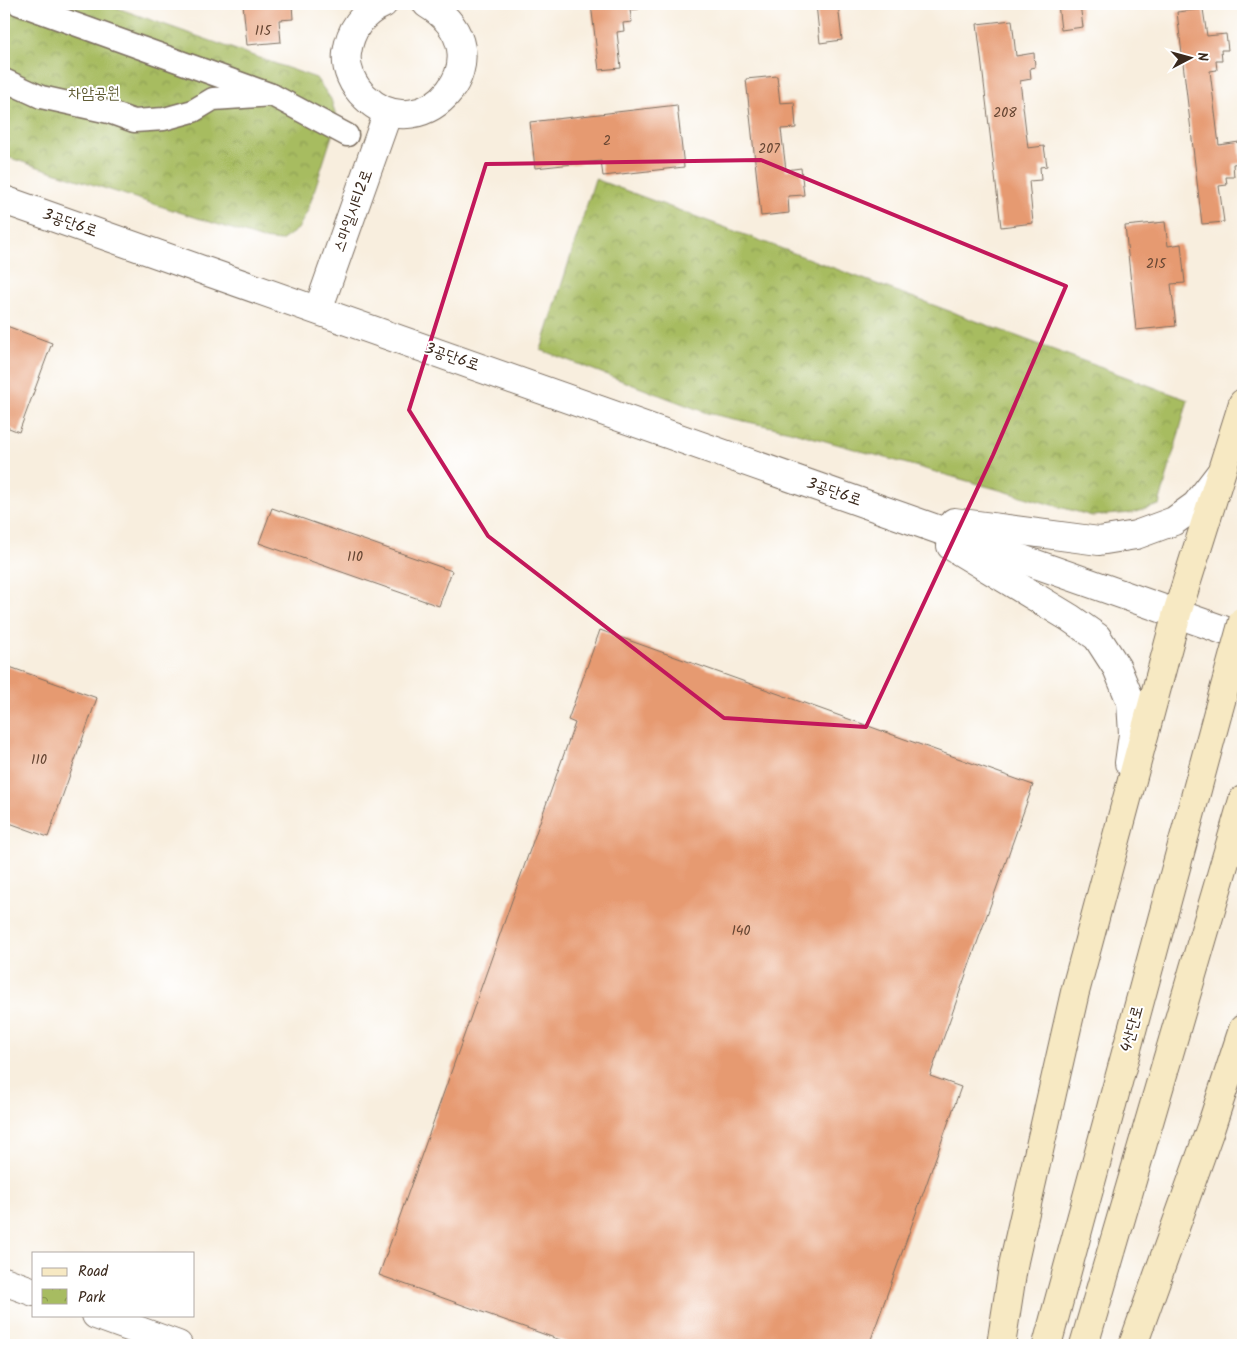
<svg xmlns="http://www.w3.org/2000/svg" width="1247" height="1349" font-family="Kalam,'Poor Story',sans-serif">
<style>
.park{fill:url(#park-crowns);stroke:#717340}
.building{fill:#e69a71}
.lines{fill:none;stroke-linecap:round;stroke-linejoin:round}
.pedestrian-casing{stroke:#7d6f61;stroke-width:25}
.minor-casing{stroke:#7d6f61;stroke-width:30}
.tertiary-casing{stroke:#7d6f61;stroke-width:30}
.secondary-casing{stroke:#7d6f61;stroke-width:30}
.pedestrian{stroke:#fff;stroke-width:22}
.minor{stroke:#fff;stroke-width:28}
.tertiary{stroke:#fff;stroke-width:28}
.secondary{stroke:#f7e9c3;stroke-width:28}
.secondary-bridge-casing{stroke:#7d6f61;stroke-width:30;stroke-linecap:butt}
.secondary-bridge{stroke:#f7e9c3;stroke-width:28}
.marked{fill:none;stroke:#c2185b;stroke-width:4;stroke-linejoin:round}
.labels{text-anchor:middle;dominant-baseline:central;stroke-width:4;stroke-linejoin:round;paint-order:stroke}
.number-label{font-size:14px;fill:#664633}
.park-label{font-size:16px;fill:#615d35;stroke:#fff}
.street-label{font-size:16px;fill:#3b2a1e;stroke:#fff}
</style>
<defs>
<pattern id="park-crowns" width="20" height="18" patternUnits="userSpaceOnUse" patternTransform="scale(1.25)"><rect width="20" height="18" fill="#a7bc61"/><path d="M2 6a3 3 0 1 1 6 0M12 15a3 3 0 1 1 6 0" fill="none" stroke="#89994f"/></pattern>
</defs>
<rect width="100%" height="100%" fill="#fff"/>
<filter id="ink" filterUnits="userSpaceOnUse"><feTurbulence type="fractalNoise" baseFrequency=".02" numOctaves="2"/><feDisplacementMap in="SourceGraphic" scale="10" xChannelSelector="R" yChannelSelector="G"/><feConvolveMatrix kernelMatrix="1 2 1 2 8 2 1 2 1" color-interpolation-filters="sRGB"/></filter>
<filter id="wash" filterUnits="userSpaceOnUse"><feTurbulence type="fractalNoise" baseFrequency=".0096" numOctaves="4" result="noise"/><feDisplacementMap in="SourceGraphic" scale="20" xChannelSelector="R" yChannelSelector="G"/><feGaussianBlur stdDeviation="1.12" result="paint"/><feColorMatrix in="noise" values="0 0 0 0 0 0 0 0 0 0 0 0 0 0 0 0 0 1.4 0 .05"/><feComposite in="paint" operator="in"/></filter>
<g filter="url(#wash)">
<rect width="100%" height="100%" fill="#f8eede"/>
<g class="park">
<path d="M 4,4 L 106,4 L 316,78 L 331,99 L 337,120 L 308,210 L 298,229 L 281,241 L 263,239 L 4,156 Z"/>
<path d="M 595,179 L 1188,400 L 1159,505 L 1132,513 L 1092,516 L 790,431 L 707,413 L 541,350 Z"/>
</g>
<g id="blocks">
<g class="building">
<path d="M 243,4 L 292,4 L 293,19 L 279,20 L 281,42 L 247,45 Z"/>
<path d="M 591,4 L 638,4 L 639,9 L 630,10 L 632,22 L 623,23 L 624,31 L 617,32 L 621,68 L 599,70 Z"/>
<path d="M 816,4 L 838,4 L 842,40 L 820,43 Z"/>
<path d="M 1058,4 L 1080,4 L 1083,27 L 1061,30 Z"/>
<path d="M 1203,9 L 1207,36 L 1226,34 L 1228,50 L 1221,50 L 1222,61 L 1216,61 L 1217,70 L 1210,71 L 1219,145 L 1239,142 L 1241,163 L 1233,164 L 1234,177 L 1226,177 L 1227,185 L 1219,186 L 1224,222 L 1202,224 L 1177,12 Z"/>
<path d="M 1012,20 L 1016,56 L 1034,53 L 1035,67 L 1030,68 L 1031,79 L 1020,81 L 1028,148 L 1044,146 L 1047,166 L 1040,167 L 1041,180 L 1029,181 L 1033,223 L 1001,227 L 977,24 Z"/>
<path d="M 777,76 L 780,103 L 794,102 L 796,128 L 781,129 L 786,170 L 801,168 L 804,195 L 788,196 L 789,213 L 761,216 L 746,79 Z"/>
<path d="M 677,105 L 684,167 L 603,176 L 601,161 L 535,168 L 530,122 Z"/>
<path d="M 1165,222 L 1168,246 L 1181,244 L 1185,283 L 1171,284 L 1176,326 L 1136,330 L 1125,226 Z"/>
<path d="M 4,325 L 52,343 L 19,432 L 4,426 Z"/>
<path d="M 272,508 L 452,571 L 439,606 L 259,543 Z"/>
<path d="M 600,630 L 1033,785 L 930,1076 L 961,1087 L 869,1345 L 574,1345 L 379,1275 L 575,723 L 568,720 Z"/>
<path d="M 4,665 L 97,698 L 48,837 L 4,821 Z"/>
</g>
</g>
</g>
<g filter="url(#ink)">
<use href="#blocks" fill-opacity="0" stroke="#7d6f61" stroke-width="1"/>
<g class="lines">
<defs>
<g id="pedestrian">
<path d="M 4,80 L 41,97 L 109,112 L 134,121 L 164,119 L 193,111 L 213,99 L 272,95 L 19,4"/>
<path d="M 272,95 L 347,135"/>
</g>
<g id="minor">
<path d="M 383,4 C 362,13 350,30 347,53 C 345,69 353,86 365,97 C 423,154 511,55 427,4"/>
<path d="M 318,310 L 388,112"/>
</g>
<g id="tertiary">
<path d="M 4,200 L 1243,637"/>
<path d="M 954,522 L 1099,541 L 1136,535 L 1174,521 L 1196,505 L 1219,475"/>
<path d="M 951,546 L 1070,618 L 1097,637 L 1117,668 L 1131,702 L 1133,734 L 1129,763"/>
<path d="M 4,1281 L 34,1292"/>
<path d="M 96,1315 L 178,1345"/>
</g>
<g id="secondary">
<path d="M 1001,1345 L 1014,1261 L 1075,992 L 1177,613 L 1243,403"/>
<path d="M 1047,1345 L 1218,712"/>
<path d="M 1084,1345 L 1243,800"/>
<path d="M 1133,1345 L 1211,1127 L 1243,1029"/>
</g>
</defs>
<use href="#pedestrian" class="pedestrian-casing"/>
<use href="#minor" class="minor-casing"/>
<use href="#tertiary" class="tertiary-casing"/>
<use href="#secondary" class="secondary-casing"/>
<use href="#pedestrian" class="pedestrian"/>
<use href="#minor" class="minor"/>
<use href="#tertiary" class="tertiary"/>
<use href="#secondary" class="secondary"/>
<defs>
<path id="secondary-bridge" d="M 1218,712 L 1243,621"/>
</defs>
<use href="#secondary-bridge" class="secondary-bridge-casing"/>
<use href="#secondary-bridge" class="secondary-bridge"/>
</g>
</g>
<path class="marked" d="M 761,160 L 1066,286 L 993,455 L 866,727 L 724,718 L 488,536 L 409,410 L 486,164 Z"/>
<g class="labels">
<g class="number-label">
<text x="263" y="31">115</text>
<text x="1005" y="113">208</text>
<text x="607" y="141">2</text>
<text x="769" y="149">207</text>
<text x="1156" y="264">215</text>
<text x="355" y="557">110</text>
<text x="39" y="760">110</text>
<text x="741" y="931">140</text>
</g>
<g class="park-label">
<text x="94" y="93">차암공원</text>
</g>
<g class="street-label">
<text transform="translate(353 211) rotate(-70)">스마일시티2로</text>
<text transform="translate(70 223) rotate(19)">3공단6로</text>
<text transform="translate(452 357) rotate(19)">3공단6로</text>
<text transform="translate(834 492) rotate(19)">3공단6로</text>
<text transform="translate(1132 1029) rotate(-75)">4산단로</text>
</g>
</g>
<rect width="1247" height="1349" fill="none" stroke="#fff" stroke-width="20"/>
<rect x="32" y="1252" width="162" height="65" fill="#ffffff" stroke="#b1aaa5"/>
<rect x="42" y="1268" width="25" height="8" fill="#f7e9c3" stroke="#b1aaa5"/>
<text x="78" y="1276" font-size="15" fill="#3b2a1e">Road</text>
<rect x="42" y="1289" width="25" height="15" fill="url(#park-crowns)" stroke="#b1aaa5"/>
<text x="78" y="1302" font-size="15" fill="#3b2a1e">Park</text>
<g transform="translate(1190 58) rotate(84)" stroke="#ffffff" stroke-width="4" paint-order="stroke">
<path d="M0-4L9 19L0 12L-9 19Z" fill="#3b2a1e"/>
<text y="-8" font-size="14" font-weight="bold" text-anchor="middle" fill="#3b2a1e">N</text>
</g>
</svg>
